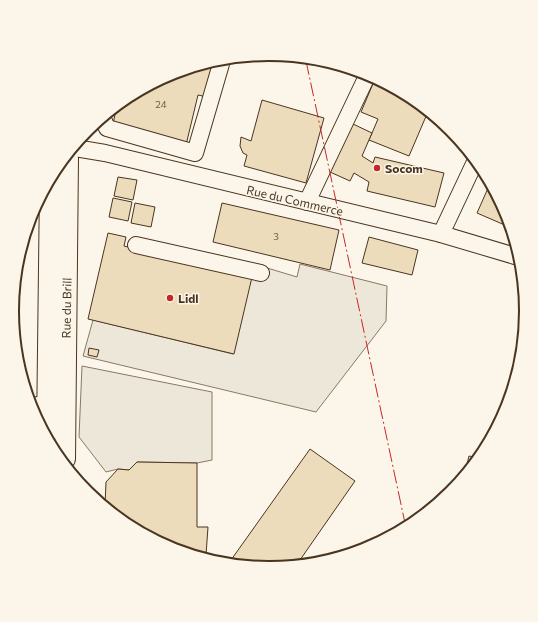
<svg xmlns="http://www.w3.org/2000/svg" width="538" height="622" font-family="Commissioner,sans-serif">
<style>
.parking{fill:#ede7d9;stroke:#887966}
.building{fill:#ecdcbc;stroke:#4a3520}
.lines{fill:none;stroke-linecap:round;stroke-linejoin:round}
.minor-casing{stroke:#4a3520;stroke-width:18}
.major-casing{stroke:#4a3520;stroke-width:22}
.minor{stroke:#fbf6e9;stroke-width:16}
.major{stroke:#fbf6e9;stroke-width:20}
.power{stroke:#c62828;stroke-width:1;stroke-dasharray:14 3 2 3;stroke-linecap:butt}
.poi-dot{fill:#c62828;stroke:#fbf6e9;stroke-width:1.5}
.labels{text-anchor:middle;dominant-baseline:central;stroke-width:3;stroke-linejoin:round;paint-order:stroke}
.number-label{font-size:10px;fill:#725f47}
.poi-label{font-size:12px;font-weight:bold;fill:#4a3520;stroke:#fbf6e9;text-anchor:start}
.street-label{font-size:12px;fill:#4a3520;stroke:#fbf6e9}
.rim{fill:none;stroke:#4a3520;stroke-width:2}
</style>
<rect width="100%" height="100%" fill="#fbf6e9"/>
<g class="parking">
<path d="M 254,264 L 297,277 L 300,264 L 387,286 L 386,321 L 316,412 L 83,356 L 93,320 L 233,354 Z"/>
<path d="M 82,366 L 212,392 L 212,460 L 197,463 L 137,462 L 129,470 L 118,469 L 106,472 L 79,437 Z"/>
</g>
<g class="building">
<path d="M 216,65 L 207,97 L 198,95 L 186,145 L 113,124 L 116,110 L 171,73 Z"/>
<path d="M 375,79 L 427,114 L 409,156 L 369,140 L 378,119 L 361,112 Z"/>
<path d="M 262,100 L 324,118 L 306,183 L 244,166 L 247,155 L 243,153 L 240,146 L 241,137 L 251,141 Z"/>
<path d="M 353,124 L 372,133 L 362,156 L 373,163 L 375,157 L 444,173 L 435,207 L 367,191 L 369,182 L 354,173 L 350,181 L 330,172 Z"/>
<path d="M 118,177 L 137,180 L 133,200 L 114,196 Z"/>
<path d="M 489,186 L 507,213 L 509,223 L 507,226 L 477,213 Z"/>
<path d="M 113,198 L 132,202 L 128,221 L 109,217 Z"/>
<path d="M 135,203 L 155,207 L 151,227 L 131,223 Z"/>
<path d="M 222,203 L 339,230 L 330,270 L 213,242 Z"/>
<path d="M 108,233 L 126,237 L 124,246 L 252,277 L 234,354 L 88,319 Z"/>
<path d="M 369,237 L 418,250 L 412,275 L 362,263 Z"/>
<path d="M 89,348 L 99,350 L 97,357 L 88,355 Z"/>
<path d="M 310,449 L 355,481 L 300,560 L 301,562 L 269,568 L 231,560 Z"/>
<path d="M 469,456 L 474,457 L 465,472 Z"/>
<path d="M 137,462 L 197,463 L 197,527 L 208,527 L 206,555 L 170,548 L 105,505 L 106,482 L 118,469 L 129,470 Z"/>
</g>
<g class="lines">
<defs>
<g id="minor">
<path d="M 103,119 L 107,128 L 195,153 L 221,64"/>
<path d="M 75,148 L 105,153 L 441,234 L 515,256"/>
<path d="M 307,202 L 368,74"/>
<path d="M 441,234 L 474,164"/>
<path d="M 136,245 L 261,273"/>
<path d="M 31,406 L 47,404"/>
</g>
<g id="major">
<path d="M 47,433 L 50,185"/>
<path d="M 65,459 L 68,158"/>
</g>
</defs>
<use href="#minor" class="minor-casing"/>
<use href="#major" class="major-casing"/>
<use href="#minor" class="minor"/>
<use href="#major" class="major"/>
<path class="power" d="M 306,61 L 405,523"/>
</g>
<g class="poi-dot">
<circle cx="377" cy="168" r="4"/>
<circle cx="170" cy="298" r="4"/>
</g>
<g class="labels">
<g class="number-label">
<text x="161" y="104">24</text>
<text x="276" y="236">3</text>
</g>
<g class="poi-label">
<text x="385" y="168">Socom</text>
<text x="178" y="298">Lidl</text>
</g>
<g class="street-label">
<text transform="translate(295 200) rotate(13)">Rue du Commerce</text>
<text transform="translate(66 308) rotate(-89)">Rue du Brill</text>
</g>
</g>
<path d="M0 0H538V622H0ZM19 311a250 250 0 1 1 500 0a250 250 0 1 1-500 0Z" fill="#fbf6e9" fill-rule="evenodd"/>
<path class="rim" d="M19 311a250 250 0 1 1 500 0a250 250 0 1 1-500 0Z"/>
</svg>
